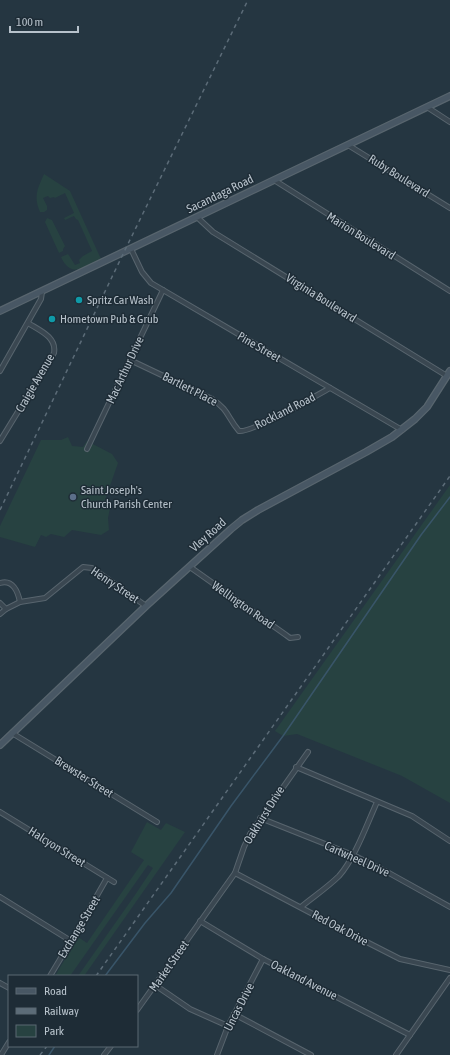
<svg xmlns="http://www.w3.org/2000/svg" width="450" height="1055" font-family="'Asap Condensed',sans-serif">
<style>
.green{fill:#274241}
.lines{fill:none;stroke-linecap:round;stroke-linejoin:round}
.stream{stroke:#395569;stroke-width:1.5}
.street-casing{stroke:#58656e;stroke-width:6}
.secondary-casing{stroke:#58656e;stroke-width:8}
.street{stroke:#3a4751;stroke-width:4}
.secondary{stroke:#485764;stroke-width:5.5}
.rail{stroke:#5c6c78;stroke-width:1.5;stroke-dasharray:4 4;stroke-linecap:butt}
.culture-dot{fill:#0f9aa8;stroke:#1e2c36;stroke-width:1.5}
.service-dot{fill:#5c6f8a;stroke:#1e2c36;stroke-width:1.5}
.labels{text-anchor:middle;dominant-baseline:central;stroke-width:3;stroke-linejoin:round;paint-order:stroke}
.street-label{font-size:12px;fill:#b7c2cb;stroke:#1e2c36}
.poi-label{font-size:12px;fill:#b7c2cb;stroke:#1e2c36;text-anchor:start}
</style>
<rect width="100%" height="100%" fill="#253641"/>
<g class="green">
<path d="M 44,174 L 70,191 L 101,259 C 85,267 71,279 61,257 L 68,254 L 75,265 L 80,263 L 79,260 L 83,256 L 92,251 L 78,220 L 76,219 L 74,216 L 65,220 L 64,218 L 74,213 L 65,193 L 55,198 L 54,197 L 50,198 L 48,196 L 43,198 L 47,206 L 47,210 L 44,212 L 40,212 C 33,196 38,188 44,174 Z"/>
<path d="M 47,218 L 52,220 L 65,246 L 63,249 L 63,251 L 59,253 L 45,222 Z"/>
<path d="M 68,437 L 72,446 L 83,447 L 87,441 L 112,454 L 118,463 L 105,500 L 106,504 L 110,508 L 108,518 L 109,530 L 101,535 L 72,530 L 64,537 L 51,534 L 46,537 L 41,535 L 35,547 L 0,537 L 0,526 L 41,440 L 61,440 Z"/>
<path d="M 450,485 L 450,803 L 402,776 L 297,734 L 283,736 L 275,731 Z"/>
<path d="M 147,822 L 161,830 L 166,823 L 185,832 L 84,976 L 78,976 L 135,895 L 153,868 L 148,865 L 70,976 L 55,976 L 78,937 L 87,943 L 144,860 L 131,852 Z"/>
</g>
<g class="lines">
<g class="stream">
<path d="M 105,976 L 145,923 L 171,893 L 231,806 L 283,736 L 421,535 L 450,497"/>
<path d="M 49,1055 L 55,1046"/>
</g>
<defs>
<g id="street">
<path d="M 427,107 L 450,122"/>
<path d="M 348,145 L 450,208"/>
<path d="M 274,180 L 450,291"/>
<path d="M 198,218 L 213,232 L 447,376"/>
<path d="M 131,249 L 142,272 L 151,283 L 402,430"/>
<path d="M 130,360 L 212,399 C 229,410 227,417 239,431 C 252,433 314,397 330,388"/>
<path d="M 0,371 L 41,299 L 42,292"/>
<path d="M 0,441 L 54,353 C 57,337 39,330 28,323"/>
<path d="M 87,449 L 163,290"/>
<path d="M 190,567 L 286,635 L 290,638 L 298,637"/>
<path d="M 0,583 C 13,579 18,592 20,602"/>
<path d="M 0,603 L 6,609"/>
<path d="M 0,614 L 6,609 L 20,602 L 45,598 L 83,567 L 92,568 L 146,606"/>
<path d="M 12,733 L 157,822"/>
<path d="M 296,767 L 412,816 L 450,841"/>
<path d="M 0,812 L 114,882"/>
<path d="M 260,818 L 353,855 L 389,873 L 450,907"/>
<path d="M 235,873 L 347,932 L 400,959 L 450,970"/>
<path d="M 0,897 L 71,941"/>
<path d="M 301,907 C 313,897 328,887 339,876 C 355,858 367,824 377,802"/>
<path d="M 200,921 L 263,959 L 410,1035"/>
<path d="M 50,976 L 71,941 L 107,878"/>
<path d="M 0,983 L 9,988"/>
<path d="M 155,985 L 190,1009 L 228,1026"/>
<path d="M 137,1010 L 235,873 L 244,847 L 250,834 L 308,752"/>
<path d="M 234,1014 L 311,1055"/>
<path d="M 1,1055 L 9,1042"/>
<path d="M 104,1055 L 111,1046"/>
<path d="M 217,1055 L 228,1026 L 263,959"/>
<path d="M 396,1055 L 450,978"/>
</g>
<g id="secondary">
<path d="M 0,311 L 450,96"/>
<path d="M 0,745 L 146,606 L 231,529 L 242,520 L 258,510 L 366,452 L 392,437 L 415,419 L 427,407 L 450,371"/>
</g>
</defs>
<use href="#street" class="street-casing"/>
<use href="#secondary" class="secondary-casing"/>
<use href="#street" class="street"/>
<use href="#secondary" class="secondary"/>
<g class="rail">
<path d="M 0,510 L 124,252 L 248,0"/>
<path d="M 96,976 L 450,476"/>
<path d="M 40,1055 L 47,1046"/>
</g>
</g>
<g class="culture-dot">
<circle cx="79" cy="300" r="4"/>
<circle cx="52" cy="319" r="4"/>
</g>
<circle class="service-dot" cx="73" cy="497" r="4"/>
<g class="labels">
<g class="street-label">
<text transform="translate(399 176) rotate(32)">Ruby Boulevard</text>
<text transform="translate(220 194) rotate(-26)">Sacandaga Road</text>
<text transform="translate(361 236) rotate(32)">Marion Boulevard</text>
<text transform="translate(321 298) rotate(32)">Virginia Boulevard</text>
<text transform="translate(259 347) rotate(30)">Pine Street</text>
<text transform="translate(125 370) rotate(-65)">Mac Arthur Drive</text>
<text transform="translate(35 383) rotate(-60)">Craigie Avenue</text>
<text transform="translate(190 389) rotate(27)">Bartlett Place</text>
<text transform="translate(285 411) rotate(-27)">Rockland Road</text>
<text transform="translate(208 535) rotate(-42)">Vley Road</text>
<text transform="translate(115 585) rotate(34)">Henry Street</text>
<text transform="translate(243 605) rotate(35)">Wellington Road</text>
<text transform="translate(84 777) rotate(32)">Brewster Street</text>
<text transform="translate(264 815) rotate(-58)">Oakhurst Drive</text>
<text transform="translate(57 847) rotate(32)">Halcyon Street</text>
<text transform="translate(357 859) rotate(24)">Cartwheel Drive</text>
<text transform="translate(79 927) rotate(-59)">Exchange Street</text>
<text transform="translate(340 928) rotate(28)">Red Oak Drive</text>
<text transform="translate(169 966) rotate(-55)">Market Street</text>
<text transform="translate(304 980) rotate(27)">Oakland Avenue</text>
<text transform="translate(239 1007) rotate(-63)">Uncas Drive</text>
</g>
<g class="poi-label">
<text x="87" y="300">Spritz Car Wash</text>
<text x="60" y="319">Hometown Pub &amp; Grub</text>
<text x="81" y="490">Saint Joseph's<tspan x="81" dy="14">Church Parish Center</tspan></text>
</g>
</g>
<rect x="8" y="975" width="130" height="72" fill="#1e2c36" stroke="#5b6872"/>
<rect x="16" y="988" width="20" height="6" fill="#485764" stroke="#5b6872"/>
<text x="44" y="995" font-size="12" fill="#b7c2cb">Road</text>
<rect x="16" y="1008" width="20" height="6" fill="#5c6c78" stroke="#5b6872"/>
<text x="44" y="1015" font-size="12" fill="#b7c2cb">Railway</text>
<rect x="16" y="1025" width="20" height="12" fill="#274241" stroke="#5b6872"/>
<text x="44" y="1035" font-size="12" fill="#b7c2cb">Park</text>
<path d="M10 26v6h68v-6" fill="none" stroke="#b7c2cb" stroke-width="2"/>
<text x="16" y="26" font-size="12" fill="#b7c2cb" stroke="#1e2c36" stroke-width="3" paint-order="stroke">100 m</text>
</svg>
